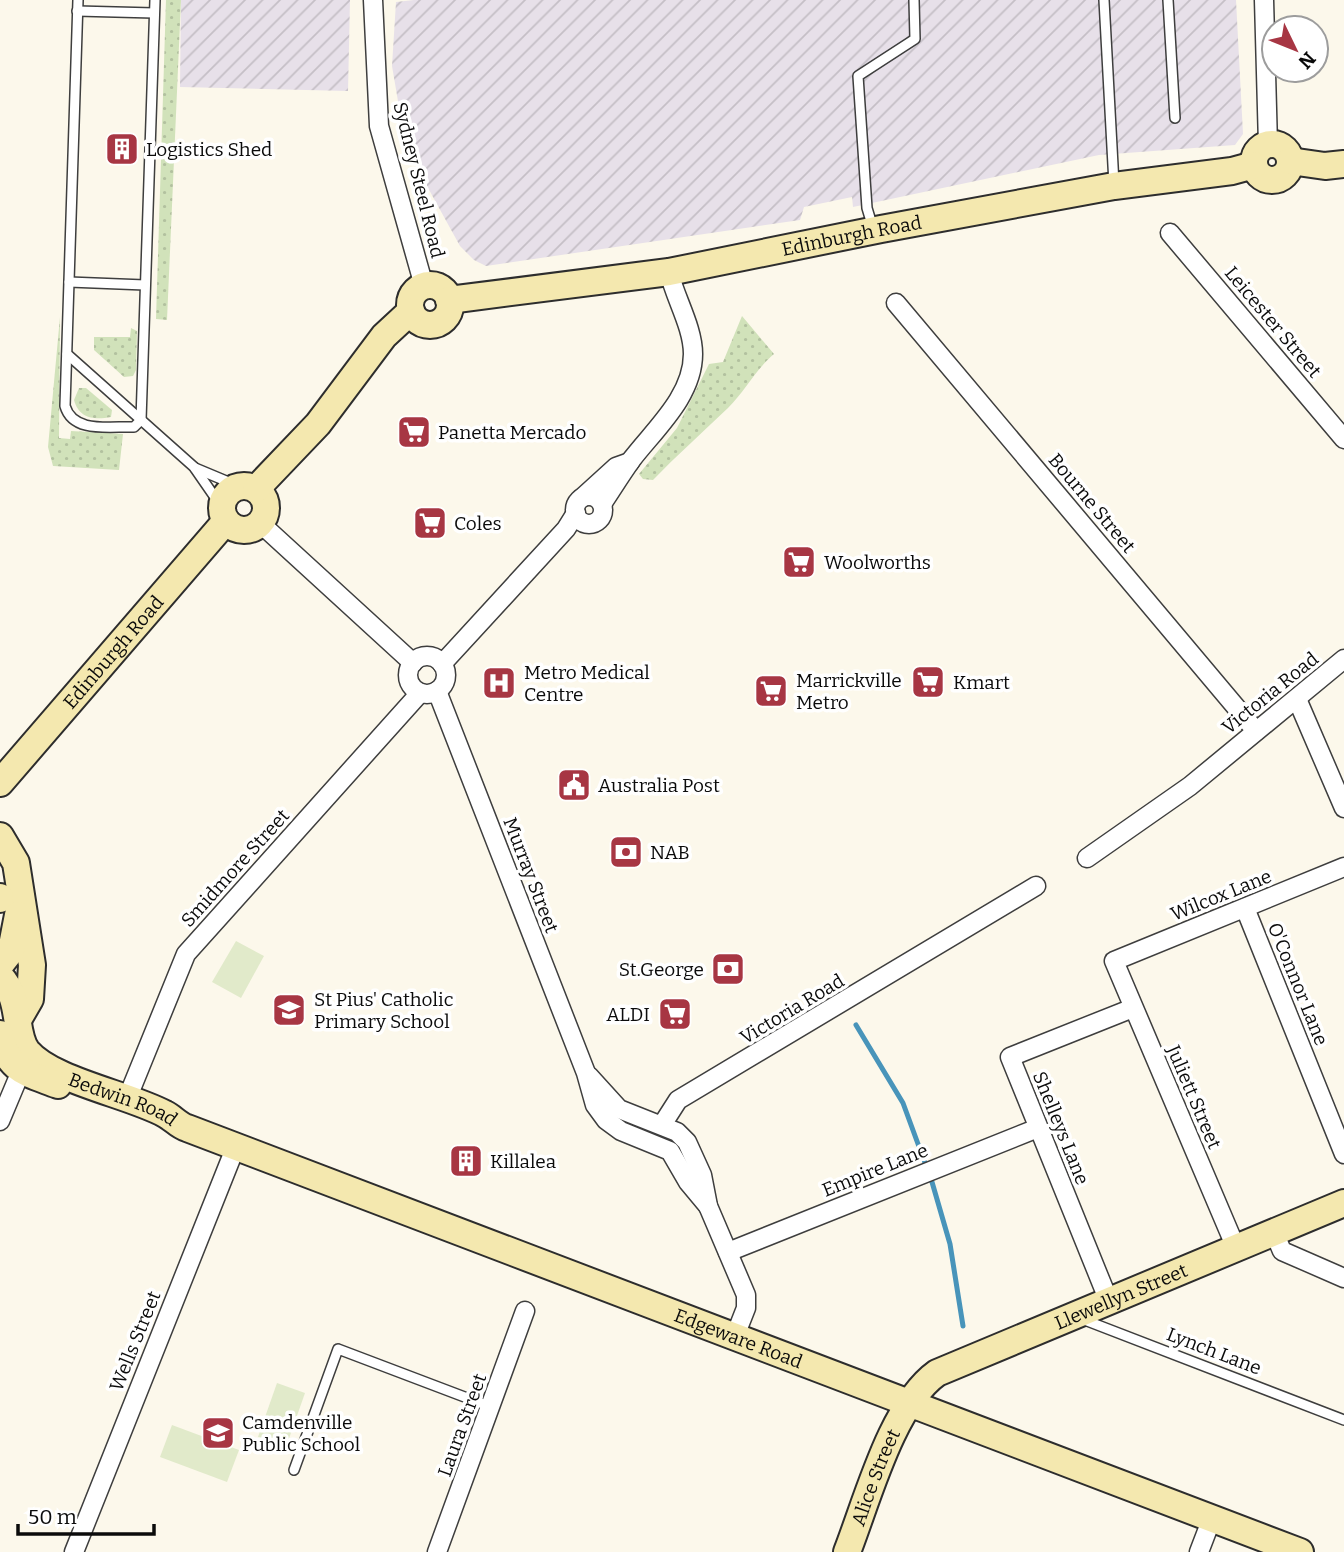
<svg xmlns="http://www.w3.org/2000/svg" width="1344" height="1552" font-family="Bitter,serif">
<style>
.industrial{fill:url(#industrial-furrows)}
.grass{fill:url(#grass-dots)}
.pitch{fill:#e1eaca}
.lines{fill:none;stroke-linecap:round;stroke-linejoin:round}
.stream{stroke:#4894ba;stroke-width:5}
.lane-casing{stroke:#3e3e3e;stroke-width:12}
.street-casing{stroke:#3e3e3e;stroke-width:21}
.secondary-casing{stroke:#2d2d2d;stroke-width:30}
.lane{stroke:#fff;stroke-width:9}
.street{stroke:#fff;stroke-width:18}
.secondary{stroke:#f4e8af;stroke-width:26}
.labels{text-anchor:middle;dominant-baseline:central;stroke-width:7;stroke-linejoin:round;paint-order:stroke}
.poi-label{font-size:19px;fill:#0b0b0b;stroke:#fff;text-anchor:start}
.street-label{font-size:19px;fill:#0b0b0b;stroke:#fff}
</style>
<defs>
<pattern id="industrial-furrows" width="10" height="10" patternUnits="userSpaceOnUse" patternTransform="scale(1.75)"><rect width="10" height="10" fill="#e7e0e9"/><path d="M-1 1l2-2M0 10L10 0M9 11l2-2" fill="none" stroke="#c5bfc6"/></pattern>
<pattern id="grass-dots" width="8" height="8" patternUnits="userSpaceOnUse" patternTransform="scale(1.75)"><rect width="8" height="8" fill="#d1e2ba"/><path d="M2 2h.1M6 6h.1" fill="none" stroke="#b2c19f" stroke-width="1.8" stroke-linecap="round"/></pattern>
</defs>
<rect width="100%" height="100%" fill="#fcf8eb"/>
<g class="industrial">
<path d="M 181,0 L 350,0 L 348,91 L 180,87 Z"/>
<path d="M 414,0 L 1236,0 L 1243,134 L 1235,145 L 1099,155 L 853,207 L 852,197 L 804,207 L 800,220 L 486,266 L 474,260 L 460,246 L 406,148 L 392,66 L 396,2 Z"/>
</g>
<g class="grass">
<path d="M 166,0 L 181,0 L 167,320 L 156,319 Z"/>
<path d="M 742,316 L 774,354 C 756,369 745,391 728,408 C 703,432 677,455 653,480 L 643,479 L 639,474 L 677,428 L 709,364 L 723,362 Z"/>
<path d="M 60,317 L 59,438 L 70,439 L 71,431 L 123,434 L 119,470 L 53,466 L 48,447 Z"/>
<path d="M 131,328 L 137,331 L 136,370 L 133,376 L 124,377 L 94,350 L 94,337 L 130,337 Z"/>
<path d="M 79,388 L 86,388 L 112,410 L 111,417 C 95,420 79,419 74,400 Z"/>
</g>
<g class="pitch">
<path d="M 236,941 L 264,956 L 241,998 L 212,982 Z"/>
<path d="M 277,1383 L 305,1393 L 286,1447 L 258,1437 Z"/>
<path d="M 172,1425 L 239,1450 L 227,1482 L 160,1457 Z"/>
</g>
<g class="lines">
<g class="stream">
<path d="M 856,1025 L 903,1103 L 925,1163"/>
<path d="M 932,1182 L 950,1244 L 963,1326"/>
</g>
<defs>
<g id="lane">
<path d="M 78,0 L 65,406 C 73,434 111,426 134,427 L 141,420 L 155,0"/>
<path d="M 1104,0 L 1114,184"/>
<path d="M 1168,0 L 1175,118"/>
<path d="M 77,11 L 154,13"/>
<path d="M 873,228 L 867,208 L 858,76 L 915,39 L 914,0"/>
<path d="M 69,282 L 145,285"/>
<path d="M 67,354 L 194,467 L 221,506"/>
<path d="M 195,468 L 238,486"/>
<path d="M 1082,1319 L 1344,1420"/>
<path d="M 294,1470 L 338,1349 L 491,1407"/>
</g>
<g id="street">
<path d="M 373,0 L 379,126 L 424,286"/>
<path d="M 1264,0 L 1268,145"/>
<path d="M 1170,233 L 1344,439"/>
<path d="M 896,303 L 1256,731"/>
<circle cx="589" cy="510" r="14"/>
<path d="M 583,497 L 616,467 L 630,462"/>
<path d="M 602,504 C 612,489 622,473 632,459 C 655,429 693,396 693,354 C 693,327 675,298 669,272"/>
<path d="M 260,523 L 413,663"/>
<circle cx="427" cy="675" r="19"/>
<path d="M 442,664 L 566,529 L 576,513"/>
<path d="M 437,691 L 586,1073 L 595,1105 L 606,1120 L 621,1131 L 670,1151 L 688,1182 L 708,1206"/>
<path d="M 1297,699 L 1344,808"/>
<path d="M 1087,858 L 1190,786 L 1344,659"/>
<path d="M 1245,908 L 1344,1154"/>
<path d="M 589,1076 L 619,1109 L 677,1132 L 687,1142 L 702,1175 L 708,1206 L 746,1295 L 746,1308 L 735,1336"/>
<path d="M 127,1099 L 186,954 L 420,693"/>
<path d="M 0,1121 L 21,1071"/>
<path d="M 662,1125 L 678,1100 L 1036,886"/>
<path d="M 1274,1232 L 1282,1251 L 1344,1278"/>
<path d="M 1236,1248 L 1114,961 L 1344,867"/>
<path d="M 728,1252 L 1038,1128"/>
<path d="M 1108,1299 L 1010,1057 L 1133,1008"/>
<path d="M 74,1552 L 236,1146"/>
<path d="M 437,1552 L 525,1311"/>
<path d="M 1199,1552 L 1212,1518"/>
</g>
<g id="secondary">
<circle cx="1272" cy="162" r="18"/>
<path d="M 1290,161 L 1325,166 L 1344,164"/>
<circle cx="430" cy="305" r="20"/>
<path id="s1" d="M 449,300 L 669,272 L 881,229 L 1114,186 L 1232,171 L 1254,165"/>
<circle cx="244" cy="508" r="22"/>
<path d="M 256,489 L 318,424 L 384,336 L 411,311"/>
<path id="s2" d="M 0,783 L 226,521"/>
<path d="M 0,836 L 16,863 L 32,965 L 30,999 L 19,1018"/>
<path d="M 0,897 L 0,899"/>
<path d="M 0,965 L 11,951 L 18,915"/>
<path id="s3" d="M 0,976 C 23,1001 13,1033 27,1051 C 52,1081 128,1094 165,1114 C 173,1118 178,1125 187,1128 L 1300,1552"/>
<path d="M 0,1034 C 7,1071 27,1073 58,1085"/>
<path id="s4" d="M 847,1552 C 867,1501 892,1405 937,1373 L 1344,1203"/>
</g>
</defs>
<use href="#lane" class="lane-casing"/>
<use href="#street" class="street-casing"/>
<use href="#secondary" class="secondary-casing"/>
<use href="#lane" class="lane"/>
<use href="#street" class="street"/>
<use href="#secondary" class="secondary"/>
</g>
<defs>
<symbol id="building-square" viewBox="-11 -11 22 22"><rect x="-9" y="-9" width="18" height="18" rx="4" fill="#a73643" stroke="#fff"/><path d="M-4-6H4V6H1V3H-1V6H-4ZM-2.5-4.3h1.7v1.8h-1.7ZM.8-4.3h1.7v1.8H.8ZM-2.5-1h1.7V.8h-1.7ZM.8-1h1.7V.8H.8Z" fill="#fff"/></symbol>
<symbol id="supermarket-square" viewBox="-11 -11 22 22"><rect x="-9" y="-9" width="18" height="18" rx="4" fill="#a73643" stroke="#fff"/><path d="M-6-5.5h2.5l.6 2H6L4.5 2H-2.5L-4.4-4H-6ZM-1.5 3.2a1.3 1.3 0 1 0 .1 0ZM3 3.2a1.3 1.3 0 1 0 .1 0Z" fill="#fff"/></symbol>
<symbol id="hospital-square" viewBox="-11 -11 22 22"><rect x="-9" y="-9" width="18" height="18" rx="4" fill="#a73643" stroke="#fff"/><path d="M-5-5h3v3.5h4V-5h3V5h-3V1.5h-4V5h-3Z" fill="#fff"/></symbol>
<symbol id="civic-square" viewBox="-11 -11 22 22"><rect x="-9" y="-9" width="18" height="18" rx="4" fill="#a73643" stroke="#fff"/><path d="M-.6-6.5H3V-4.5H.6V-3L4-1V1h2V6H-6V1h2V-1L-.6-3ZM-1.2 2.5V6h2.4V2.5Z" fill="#fff"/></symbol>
<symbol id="bank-square" viewBox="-11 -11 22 22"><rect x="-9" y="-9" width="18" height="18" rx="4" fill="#a73643" stroke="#fff"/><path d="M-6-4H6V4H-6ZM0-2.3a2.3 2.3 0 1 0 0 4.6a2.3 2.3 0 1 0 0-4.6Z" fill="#fff"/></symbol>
<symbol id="school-square" viewBox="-11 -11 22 22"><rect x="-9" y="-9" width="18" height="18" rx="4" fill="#a73643" stroke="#fff"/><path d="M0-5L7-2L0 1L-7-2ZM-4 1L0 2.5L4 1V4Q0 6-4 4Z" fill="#fff"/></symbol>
</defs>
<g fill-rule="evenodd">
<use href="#building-square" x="103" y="130" width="38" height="38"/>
<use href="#supermarket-square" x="395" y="413" width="38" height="38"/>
<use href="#supermarket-square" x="411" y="504" width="38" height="38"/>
<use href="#supermarket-square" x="780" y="543" width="38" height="38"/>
<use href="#supermarket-square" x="909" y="663" width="38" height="38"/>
<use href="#hospital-square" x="480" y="664" width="38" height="38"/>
<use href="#supermarket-square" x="752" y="672" width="38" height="38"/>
<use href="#civic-square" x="555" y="766" width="38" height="38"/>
<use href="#bank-square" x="607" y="833" width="38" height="38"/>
<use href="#bank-square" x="709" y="950" width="38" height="38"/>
<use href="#school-square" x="270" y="991" width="38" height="38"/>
<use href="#supermarket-square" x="656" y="995" width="38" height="38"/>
<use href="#building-square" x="447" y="1142" width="38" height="38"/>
<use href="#school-square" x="199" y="1414" width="38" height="38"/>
</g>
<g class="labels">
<g class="poi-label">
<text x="146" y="149">Logistics Shed</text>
<text x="438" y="432">Panetta Mercado</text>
<text x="454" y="523">Coles</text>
<text x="824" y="562">Woolworths</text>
<text x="524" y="672">Metro Medical<tspan x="524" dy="22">Centre</tspan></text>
<text x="796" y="680">Marrickville<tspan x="796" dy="22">Metro</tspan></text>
<text x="953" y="682">Kmart</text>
<text x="598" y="785">Australia Post</text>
<text x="650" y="852">NAB</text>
<text x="704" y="969" text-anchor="end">St.George</text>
<text x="314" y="999">St Pius' Catholic<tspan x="314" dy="22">Primary School</tspan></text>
<text x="650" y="1014" text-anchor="end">ALDI</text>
<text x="490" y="1161">Killalea</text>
<text x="242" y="1422">Camdenville<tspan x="242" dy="22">Public School</tspan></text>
</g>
<g class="street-label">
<text transform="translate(419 180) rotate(76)">Sydney Steel Road</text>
<text stroke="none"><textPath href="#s1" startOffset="408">Edinburgh Road</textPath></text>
<text transform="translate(1273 322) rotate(50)">Leicester Street</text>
<text transform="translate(1092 503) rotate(50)">Bourne Street</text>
<text stroke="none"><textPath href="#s2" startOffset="173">Edinburgh Road</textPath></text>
<text transform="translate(1270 693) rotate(-39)">Victoria Road</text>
<text transform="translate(235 868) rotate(-48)">Smidmore Street</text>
<text transform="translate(531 875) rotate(69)">Murray Street</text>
<text transform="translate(1221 895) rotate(-22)">Wilcox Lane</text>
<text transform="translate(1298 984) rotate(68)">O'Connor Lane</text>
<text transform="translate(792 1009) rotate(-31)">Victoria Road</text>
<text transform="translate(1194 1097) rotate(67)">Juliett Street</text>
<text stroke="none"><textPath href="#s3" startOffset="189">Bedwin Road</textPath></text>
<text transform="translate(1061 1128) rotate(68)">Shelleys Lane</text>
<text transform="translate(875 1170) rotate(-22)">Empire Lane</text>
<text stroke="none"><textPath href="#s4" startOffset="402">Llewellyn Street</textPath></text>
<text stroke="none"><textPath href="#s3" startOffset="850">Edgeware Road</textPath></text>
<text transform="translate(135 1341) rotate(-68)">Wells Street</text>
<text transform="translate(1214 1351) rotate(21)">Lynch Lane</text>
<text transform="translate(462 1425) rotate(-70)">Laura Street</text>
<text stroke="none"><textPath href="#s4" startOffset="80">Alice Street</textPath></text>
</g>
</g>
<g transform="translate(1295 49) rotate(133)"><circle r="33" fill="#ffffff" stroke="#9d9d9d" stroke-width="2"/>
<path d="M0-5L12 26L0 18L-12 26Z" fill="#a73643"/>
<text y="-10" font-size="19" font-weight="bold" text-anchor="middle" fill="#0b0b0b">N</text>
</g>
<path d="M18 1524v10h136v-10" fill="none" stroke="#0b0b0b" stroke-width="3.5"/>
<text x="28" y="1524" font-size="21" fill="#0b0b0b" stroke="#ffffff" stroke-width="5" paint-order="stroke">50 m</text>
</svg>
